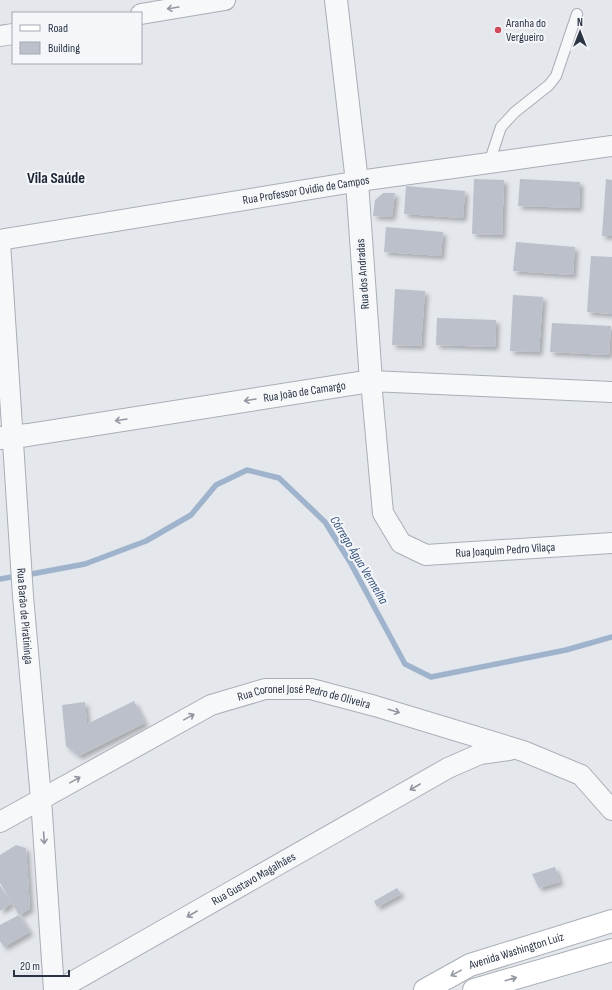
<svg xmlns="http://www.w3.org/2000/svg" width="612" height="990" font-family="'Sofia Sans Condensed',sans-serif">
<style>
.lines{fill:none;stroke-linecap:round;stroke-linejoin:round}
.stream{stroke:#9fb4cc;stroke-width:5.5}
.building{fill:#bbc0ca;filter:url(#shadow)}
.service-casing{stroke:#a9aeb7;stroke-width:12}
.minor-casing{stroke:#a9aeb7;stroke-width:22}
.tertiary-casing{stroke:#a9aeb7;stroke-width:24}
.secondary-casing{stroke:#a9aeb7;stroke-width:24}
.service{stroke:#f7f8fa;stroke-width:10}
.minor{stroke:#f7f8fa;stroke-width:20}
.tertiary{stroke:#f7f8fa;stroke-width:22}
.secondary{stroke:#fff;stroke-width:22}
.oneway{stroke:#9196a0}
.oneway2{stroke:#959aa2}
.poi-dot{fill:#d1495b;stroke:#f4f6f9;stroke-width:1.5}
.labels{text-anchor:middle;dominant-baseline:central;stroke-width:4;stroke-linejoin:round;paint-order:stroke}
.poi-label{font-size:12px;fill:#2b3445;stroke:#f4f6f9;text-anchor:start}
.street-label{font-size:12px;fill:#2b3445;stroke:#f4f6f9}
.water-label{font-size:13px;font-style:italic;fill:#34527a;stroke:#f4f6f9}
.district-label{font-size:16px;font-weight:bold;fill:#1d2536;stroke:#f4f6f9}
</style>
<defs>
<filter id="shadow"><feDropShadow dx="3.5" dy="3.5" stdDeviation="2" flood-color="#0004"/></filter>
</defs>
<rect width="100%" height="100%" fill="#e4e7ec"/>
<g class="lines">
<g class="stream">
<path d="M 26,575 L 85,564 L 146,541 L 191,515 L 216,485 L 247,470 L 279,478 L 325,522 L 350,562 L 405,664 L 431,677 L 566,650 L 612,637"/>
<path d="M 0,579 L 17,576"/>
</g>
</g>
<g class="building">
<path d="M 474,179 L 504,180 L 502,235 L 472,234 Z"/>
<path d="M 520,179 L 580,182 L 579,208 L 518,206 Z"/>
<path d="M 606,179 L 612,180 L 612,236 L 602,236 Z"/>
<path d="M 406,186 L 465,191 L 463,218 L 404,214 Z"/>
<path d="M 383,193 L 395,193 L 392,217 L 373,216 L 375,200 Z"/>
<path d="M 386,227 L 443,232 L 441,256 L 384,252 Z"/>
<path d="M 516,242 L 575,247 L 573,275 L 513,271 Z"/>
<path d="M 591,256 L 612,257 L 612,314 L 587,312 Z"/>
<path d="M 395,289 L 425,291 L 421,346 L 392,345 Z"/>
<path d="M 513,295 L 543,297 L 539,352 L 510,351 Z"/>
<path d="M 437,318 L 496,320 L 495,347 L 436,345 Z"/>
<path d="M 552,323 L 611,326 L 609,355 L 550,352 Z"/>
<path d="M 134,701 L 145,723 L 79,756 L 66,746 L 62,705 L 85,702 L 87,724 Z"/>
<path d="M 16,845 L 26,848 L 30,909 L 19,915 L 0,883 L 0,855 Z"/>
<path d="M 555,867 L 560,882 L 539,888 L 532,874 Z"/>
<path d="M 0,885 L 11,904 L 0,911 Z"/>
<path d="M 397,888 L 401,894 L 377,907 L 374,901 Z"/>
<path d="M 19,915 L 30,932 L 4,947 L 0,941 L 0,925 Z"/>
</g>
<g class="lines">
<defs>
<path id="service" d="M 489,163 L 501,127 L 515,112 L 549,85 L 556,76 L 577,14"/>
<g id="minor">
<path d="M 141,14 L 225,0"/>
<path d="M 0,36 L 13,34"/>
<path id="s1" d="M 0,240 L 366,180 L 612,146"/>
<path id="s2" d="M 0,242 L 23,596 L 41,799 L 54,990"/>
<path id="s3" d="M 612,392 L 371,381 L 383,513 L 401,543 L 426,555 L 612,543"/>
<path id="s4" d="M 0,822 L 211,705 L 265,689 L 311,689 L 375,706 L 523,751 L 581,775 L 612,810"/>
<path id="s5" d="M 58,990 L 448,768 L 480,754 L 509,750"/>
</g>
<g id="tertiary">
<path id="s6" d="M 0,438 L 28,435 L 371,381 L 357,182 L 336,0"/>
</g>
<g id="secondary">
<path id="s7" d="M 425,990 L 470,965 L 612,921"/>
<path d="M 474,990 L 612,950"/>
</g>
</defs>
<use href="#service" class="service-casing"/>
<use href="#minor" class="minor-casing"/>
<use href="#tertiary" class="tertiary-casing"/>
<use href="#secondary" class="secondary-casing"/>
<use href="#service" class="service"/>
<use href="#minor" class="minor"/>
<use href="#tertiary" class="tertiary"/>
<use href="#secondary" class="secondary"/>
</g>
<defs><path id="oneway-shaft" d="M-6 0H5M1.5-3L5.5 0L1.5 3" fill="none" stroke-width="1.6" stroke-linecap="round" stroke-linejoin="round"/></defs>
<g class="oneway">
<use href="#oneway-shaft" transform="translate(173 8) rotate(171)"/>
<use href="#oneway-shaft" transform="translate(250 400) rotate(171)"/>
<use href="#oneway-shaft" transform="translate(121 420) rotate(171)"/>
<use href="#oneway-shaft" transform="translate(394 711) rotate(17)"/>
<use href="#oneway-shaft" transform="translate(189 717) rotate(-29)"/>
<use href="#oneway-shaft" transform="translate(75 780) rotate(-29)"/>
<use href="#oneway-shaft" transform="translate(415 787) rotate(150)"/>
<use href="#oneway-shaft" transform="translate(44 838) rotate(86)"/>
<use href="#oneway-shaft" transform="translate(192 914) rotate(150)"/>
</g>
<g class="oneway2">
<use href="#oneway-shaft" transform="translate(456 973) rotate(151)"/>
<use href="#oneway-shaft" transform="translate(511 979) rotate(-16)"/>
</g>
<circle class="poi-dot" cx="498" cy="30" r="4"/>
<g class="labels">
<g class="poi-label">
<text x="506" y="23">Aranha do<tspan x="506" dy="14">Vergueiro</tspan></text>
</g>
<g class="street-label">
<text stroke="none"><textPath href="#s1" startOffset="310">Rua Professor Ovidio de Campos</textPath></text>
<text transform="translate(363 274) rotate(-94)">Rua dos Andradas</text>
<text stroke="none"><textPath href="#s6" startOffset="308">Rua João de Camargo</textPath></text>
<text stroke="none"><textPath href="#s3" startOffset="516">Rua Joaquim Pedro Vilaça</textPath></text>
<text stroke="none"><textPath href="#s2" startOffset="375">Rua Barão de Piratininga</textPath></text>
<text stroke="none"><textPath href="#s4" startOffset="337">Rua Coronel José Pedro de Oliveira</textPath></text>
<text stroke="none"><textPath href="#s5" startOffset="225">Rua Gustavo Magalhães</textPath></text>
<text stroke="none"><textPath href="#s7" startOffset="100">Avenida Washington Luiz</textPath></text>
</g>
<g class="water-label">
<text transform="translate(359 560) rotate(59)">Córrego Água Vermelha</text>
</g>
<g class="district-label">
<text x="56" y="178">Vila Saúde</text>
</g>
</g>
<rect x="12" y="12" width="130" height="52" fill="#f4f6f9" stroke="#a4a8b1"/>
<rect x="20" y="25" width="20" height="6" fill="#ffffff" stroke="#a4a8b1"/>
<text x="48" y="32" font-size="12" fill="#2b3445">Road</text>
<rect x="20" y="42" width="20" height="12" fill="#bbc0ca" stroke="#a4a8b1"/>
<text x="48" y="52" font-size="12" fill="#2b3445">Building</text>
<g transform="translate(580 32)" stroke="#f4f6f9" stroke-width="3" paint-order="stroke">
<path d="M0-3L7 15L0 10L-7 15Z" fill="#2b3445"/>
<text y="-6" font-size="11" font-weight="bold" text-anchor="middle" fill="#2b3445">N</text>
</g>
<path d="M14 970v6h55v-6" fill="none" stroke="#2b3445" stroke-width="2"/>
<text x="20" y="970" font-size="12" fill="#2b3445" stroke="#f4f6f9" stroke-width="3" paint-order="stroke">20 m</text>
</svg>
